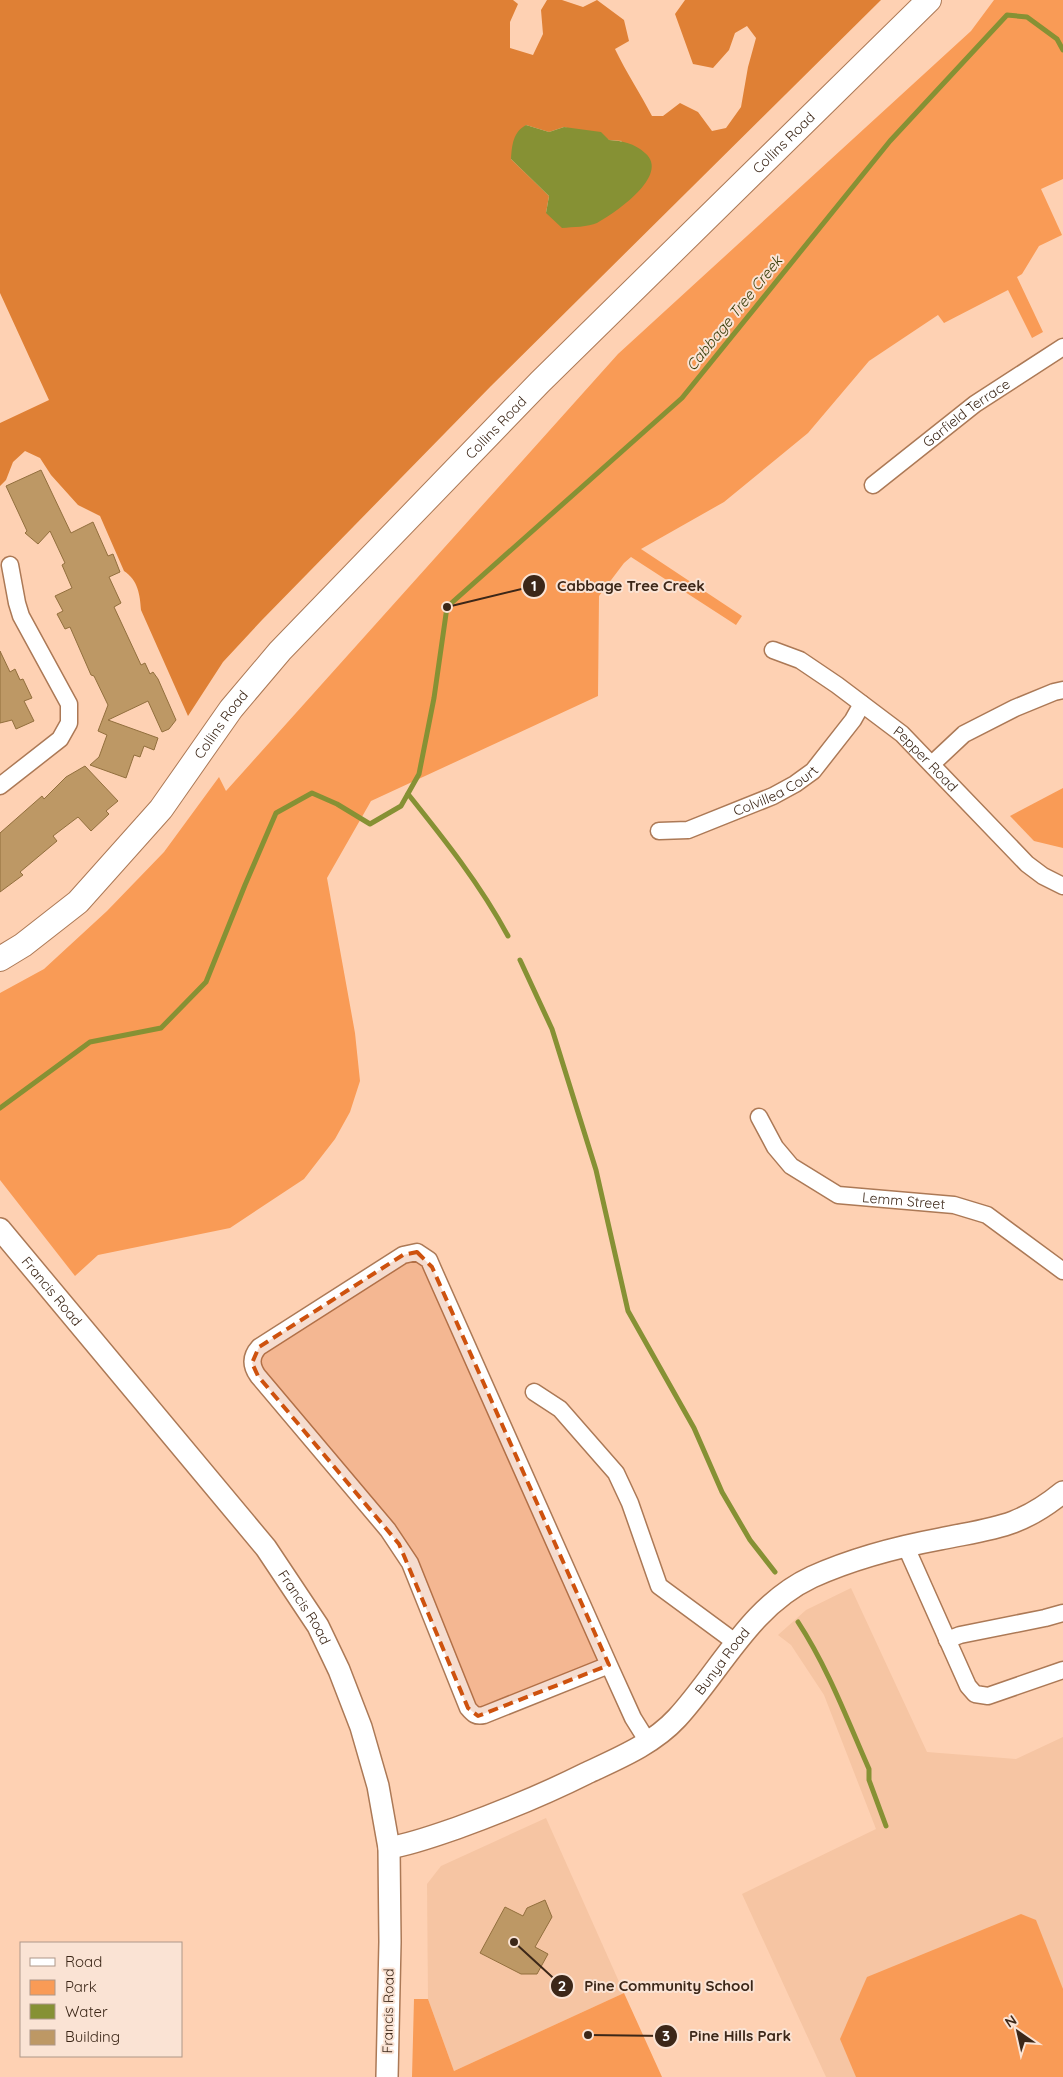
<svg xmlns="http://www.w3.org/2000/svg" width="1063" height="2077" font-family="Quicksand,sans-serif">
<style>
.built{fill:#f6c5a3}
.green{fill:#f99b56}
.forest{fill:#df8035;fill-rule:evenodd}
.water{fill:#869134}
.lines{fill:none;stroke-linecap:round;stroke-linejoin:round}
.stream{stroke:#869134;stroke-width:5}
.building{fill:#bd9865;stroke:#926f3d}
.minor-casing{stroke:#ac7956;stroke-width:19}
.tertiary-casing{stroke:#ac7956;stroke-width:24}
.secondary-casing{stroke:#ac7956;stroke-width:26}
.minor{stroke:#fff;stroke-width:16}
.tertiary{stroke:#fff;stroke-width:21}
.secondary{stroke:#fff;stroke-width:24}
.marked{fill:#ce520e;fill-opacity:0.2;stroke:#ce520e;stroke-width:4;stroke-dasharray:10 6;stroke-linejoin:round}
.labels{text-anchor:middle;dominant-baseline:central;stroke-width:4;stroke-linejoin:round;paint-order:stroke}
.street-label{font-size:14px;fill:#3c2718;stroke:#fae3d4}
.water-label{font-size:15px;font-style:italic;fill:#383d09;stroke:#fae3d4}
.leader{fill:none;stroke:#3c2718;stroke-width:2}
.callout-dot{fill:#3c2718;stroke:#fae3d4;stroke-width:2}
.mark-label{font-size:15px;text-anchor:middle;font-weight:bold;fill:#fff}
.callout-label{font-size:15px;text-anchor:middle;font-weight:bold;fill:#3c2718;stroke:#fae3d4;stroke-width:4;stroke-linejoin:round;paint-order:stroke}
</style>
<rect width="100%" height="100%" fill="#fed1b3"/>
<g class="built">
<path d="M 851,1588 L 927,1752 L 1016,1759 L 1063,1737 L 1063,2077 L 826,2077 L 742,1894 L 876,1829 L 824,1695 L 791,1645 L 778,1635 L 806,1610 Z"/>
<path d="M 546,1818 L 624,1993 L 454,2071 L 428,1999 L 427,1884 L 441,1866 Z"/>
</g>
<g class="green">
<path d="M 994,0 L 1063,0 L 1063,179 L 1041,189 L 1062,235 L 1039,246 L 1022,274 L 1017,277 L 1043,332 L 1032,338 L 1008,290 L 944,323 L 938,315 L 869,361 L 808,433 L 724,502 L 641,549 L 742,616 L 736,625 L 631,557 L 624,563 L 599,596 L 598,696 L 371,801 L 327,878 L 355,1033 L 360,1081 L 350,1112 L 335,1139 L 304,1179 L 230,1228 L 98,1255 L 75,1276 L 0,1180 L 0,993 L 44,969 L 107,911 L 164,852 L 219,777 L 226,791 L 618,354 L 971,31 Z"/>
<path d="M 1063,788 L 1063,848 L 1034,841 L 1010,816 Z"/>
<path d="M 1021,1914 L 1036,1920 L 1063,1989 L 1063,2077 L 856,2077 L 840,2039 L 867,1977 Z"/>
<path d="M 624,1993 L 662,2077 L 412,2077 L 414,1999 L 428,1999 L 454,2071 Z"/>
</g>
<path class="forest" d="M 0,0 L 513,0 L 518,4 L 510,22 L 510,48 L 533,55 L 543,34 L 541,10 L 547,0 L 562,0 L 583,7 L 597,0 L 624,20 L 629,41 L 615,49 C 626,72 640,93 652,116 L 663,116 L 680,103 L 698,112 L 712,131 L 726,128 L 741,107 L 748,67 L 756,38 L 747,26 L 735,33 L 729,50 L 713,68 L 693,64 L 675,14 L 685,0 L 881,0 L 491,386 L 262,620 L 223,662 L 188,716 L 141,610 C 140,595 138,580 124,571 L 100,516 L 78,505 L 51,475 L 40,458 L 25,451 L 13,462 L 6,480 L 0,486 L 0,423 L 49,400 L 0,293 ZM 526,125 L 549,132 L 564,127 L 609,140 L 622,141 L 546,213 L 549,196 L 511,159 Z"/>
<path class="water" d="M 526,125 L 549,132 L 564,127 L 601,132 L 609,140 C 623,141 634,143 645,153 C 671,175 615,213 597,223 C 588,227 573,227 562,228 L 546,213 L 549,196 L 511,159 C 512,145 513,132 526,125 Z"/>
<g class="lines">
<g class="stream">
<path d="M 408,794 C 444,839 480,884 508,936"/>
<path d="M 520,960 L 552,1029 L 596,1170 L 628,1311 L 694,1428 L 722,1492 L 750,1540 L 775,1572"/>
<path d="M 0,1108 L 90,1042 L 161,1028 L 206,982 L 245,885 L 276,813 L 312,793 L 337,804 L 370,824 L 401,806 L 419,774 L 434,698 L 447,607 L 682,398 L 890,141 L 1007,15 L 1027,17 L 1057,39 L 1063,50"/>
<path d="M 798,1622 C 828,1668 847,1719 869,1769 L 869,1780 L 886,1826"/>
</g>
</g>
<g class="building">
<path d="M 41,470 L 71,533 L 93,522 L 108,556 L 113,554 L 120,572 L 109,577 L 121,603 L 114,607 L 141,665 L 145,663 L 150,674 L 153,672 L 158,679 L 176,720 L 169,729 L 162,732 L 148,701 L 108,720 L 158,738 L 154,750 L 144,746 L 140,757 L 134,755 L 126,778 L 90,765 L 99,757 L 107,735 L 98,731 L 108,705 L 94,676 L 91,675 L 70,627 L 65,629 L 57,614 L 63,611 L 55,596 L 72,588 L 62,565 L 65,563 L 50,531 L 38,544 L 25,533 L 27,531 L 6,486 Z"/>
<path d="M 0,651 L 10,672 L 15,669 L 20,680 L 23,679 L 32,698 L 24,701 L 34,721 L 16,729 L 12,720 L 0,723 Z"/>
<path d="M 85,766 L 118,801 L 106,811 L 109,814 L 91,831 L 78,817 L 53,836 L 57,841 L 20,872 L 23,875 L 0,892 L 0,833 L 42,796 L 44,799 L 66,777 Z"/>
<path d="M 545,1900 L 552,1917 L 535,1947 L 548,1954 L 537,1974 L 521,1974 L 480,1953 L 505,1907 L 523,1916 L 527,1908 Z"/>
</g>
<g class="lines">
<defs>
<g id="minor">
<path id="s1" d="M 873,485 L 975,404 L 1063,347"/>
<path id="s2" d="M 773,650 L 800,660 L 837,685 L 902,734 L 1027,864 L 1043,876 L 1063,886"/>
<path d="M 932,764 L 964,734 L 1015,708 L 1054,692 L 1063,690"/>
<path d="M 0,786 L 60,739 L 69,723 L 69,704 L 21,616 L 17,603 L 10,565"/>
<path id="s3" d="M 659,831 L 688,830 L 773,796 L 795,784 L 813,771 L 853,720 L 862,704"/>
<path id="s4" d="M 759,1117 L 775,1147 L 791,1166 L 838,1195 L 954,1205 L 987,1215 L 1063,1271"/>
<path d="M 534,1392 L 560,1409 L 616,1473 L 630,1503 L 659,1586 L 735,1642"/>
<path d="M 906,1547 L 968,1686 L 975,1694 L 988,1696 L 1063,1670"/>
<path d="M 947,1640 L 960,1635 L 1045,1618 L 1063,1613"/>
<path d="M 609,1665 L 484,1715 C 476,1717 473,1714 468,1708 L 410,1563 L 388,1530 L 258,1376 C 251,1366 250,1357 259,1347 L 403,1255 L 417,1252 L 429,1260 L 432,1267 L 609,1665 L 633,1718 L 648,1742"/>
</g>
<g id="tertiary">
<path id="s5" d="M 0,1229 L 266,1548 L 318,1626 L 339,1670 L 361,1727 L 378,1786 L 389,1848 L 390,1942 L 387,2077"/>
<path id="s6" d="M 389,1848 C 412,1844 434,1836 457,1828 C 501,1812 545,1794 587,1773 C 619,1758 653,1744 677,1718 C 721,1670 750,1606 812,1577 C 852,1559 897,1547 940,1539 C 993,1528 1019,1528 1063,1492"/>
</g>
<g id="secondary">
<path id="s7" d="M 0,959 L 23,945 L 78,902 L 161,809 L 231,709 L 280,651 L 540,382 L 929,0"/>
</g>
</defs>
<use href="#minor" class="minor-casing"/>
<use href="#tertiary" class="tertiary-casing"/>
<use href="#secondary" class="secondary-casing"/>
<use href="#minor" class="minor"/>
<use href="#tertiary" class="tertiary"/>
<use href="#secondary" class="secondary"/>
</g>
<path class="marked" d="M 417,1252 L 432,1267 L 609,1665 L 478,1716 L 468,1708 L 399,1544 L 258,1376 L 252,1363 L 259,1347 L 403,1255 Z"/>
<g class="labels">
<g class="street-label">
<text stroke="none"><textPath href="#s7" startOffset="1135">Collins Road</textPath></text>
<text stroke="none"><textPath href="#s1" startOffset="118">Garfield Terrace</textPath></text>
<text stroke="none"><textPath href="#s7" startOffset="730">Collins Road</textPath></text>
<text stroke="none"><textPath href="#s7" startOffset="325">Collins Road</textPath></text>
<text stroke="none"><textPath href="#s2" startOffset="189">Pepper Road</textPath></text>
<text stroke="none"><textPath href="#s3" startOffset="125">Colvillea Court</textPath></text>
<text stroke="none"><textPath href="#s4" startOffset="180">Lemm Street</textPath></text>
<text stroke="none"><textPath href="#s5" startOffset="81">Francis Road</textPath></text>
<text stroke="none"><textPath href="#s5" startOffset="486">Francis Road</textPath></text>
<text stroke="none"><textPath href="#s6" startOffset="391">Bunya Road</textPath></text>
<text transform="translate(388 2011) rotate(-89)">Francis Road</text>
</g>
<g class="water-label">
<text transform="translate(734 313) rotate(-51)">Cabbage Tree Creek</text>
</g>
</g>
<path class="leader" d="M447 607L534 586M514 1942L562 1986M588 2035L666 2036"/>
<g class="callout-dot">
<circle cx="447" cy="607" r="5"/>
<circle cx="514" cy="1942" r="5"/>
<circle cx="588" cy="2035" r="5"/>
<circle cx="534" cy="586" r="12"/>
<circle cx="562" cy="1986" r="12"/>
<circle cx="666" cy="2036" r="12"/>
</g>
<g class="mark-label">
<text x="534" y="591">1</text>
<text x="562" y="1991">2</text>
<text x="666" y="2041">3</text>
</g>
<g class="callout-label">
<text x="631" y="591">Cabbage Tree Creek</text>
<text x="669" y="1991">Pine Community School</text>
<text x="740" y="2041">Pine Hills Park</text>
</g>
<rect x="20" y="1942" width="162" height="115" fill="#fae3d4" stroke="#ae9889"/>
<rect x="30" y="1958" width="25" height="8" fill="#ffffff" stroke="#ae9889"/>
<text x="65" y="1967" font-size="15" fill="#3c2718">Road</text>
<rect x="30" y="1980" width="25" height="15" fill="#f99b56" stroke="#ae9889"/>
<text x="65" y="1992" font-size="15" fill="#3c2718">Park</text>
<rect x="30" y="2004" width="25" height="15" fill="#869134" stroke="#ae9889"/>
<text x="65" y="2017" font-size="15" fill="#3c2718">Water</text>
<rect x="30" y="2030" width="25" height="15" fill="#bd9865" stroke="#ae9889"/>
<text x="65" y="2042" font-size="15" fill="#3c2718">Building</text>
<g transform="translate(1018 2032) rotate(326)" stroke="#fae3d4" stroke-width="4" paint-order="stroke">
<path d="M0-4L9 19L0 12L-9 19Z" fill="#3c2718"/>
<text y="-8" font-size="14" font-weight="bold" text-anchor="middle" fill="#3c2718">N</text>
</g>
</svg>
